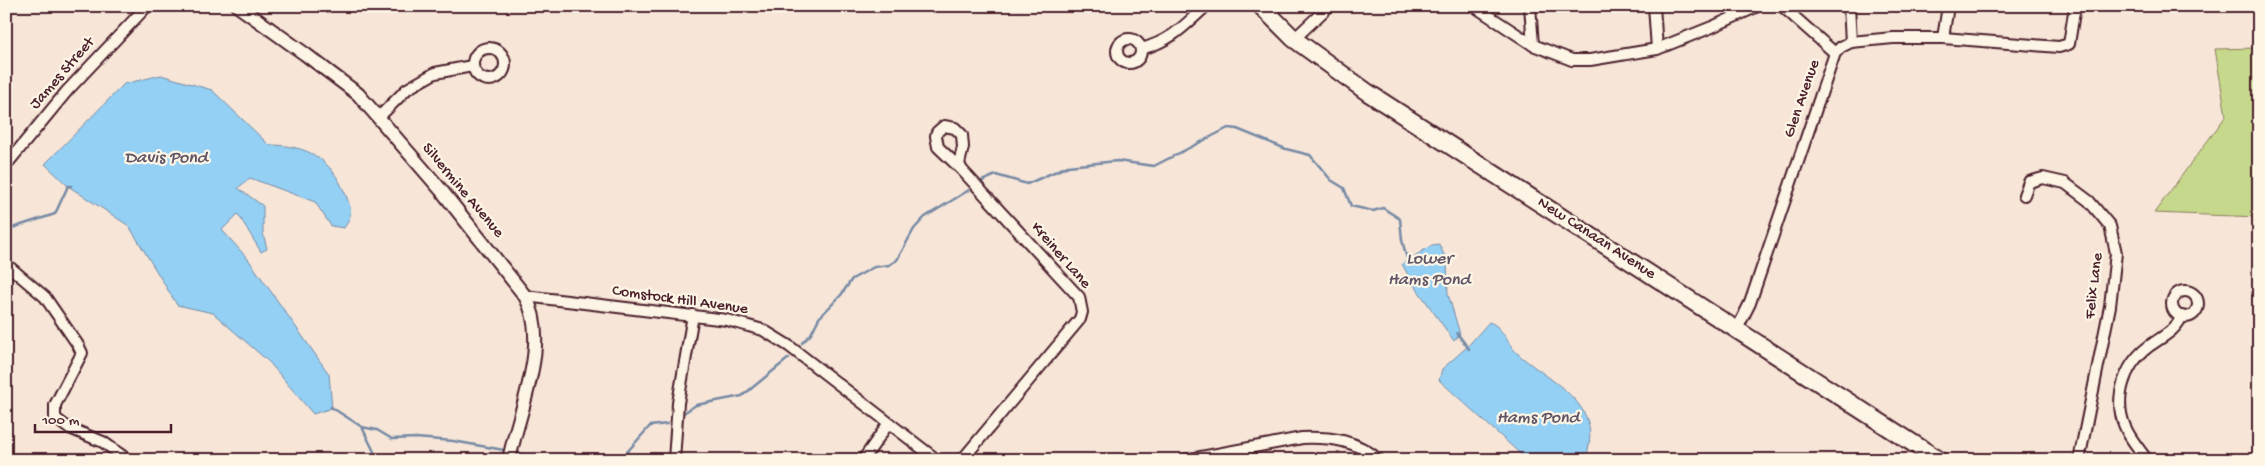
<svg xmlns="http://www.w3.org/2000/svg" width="2265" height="466" font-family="'Gochi Hand',sans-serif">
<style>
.green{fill:#c6d88c;stroke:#887c5c}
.water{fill:#93d0f4;stroke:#7689a4}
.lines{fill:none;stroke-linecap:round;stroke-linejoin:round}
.stream{stroke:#7689a4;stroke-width:2.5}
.minor-casing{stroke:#4a1f2b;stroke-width:14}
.tertiary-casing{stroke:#4a1f2b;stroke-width:16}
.primary-casing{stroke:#4a1f2b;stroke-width:20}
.minor{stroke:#fcf5e5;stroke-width:10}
.tertiary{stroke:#fcf5e5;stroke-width:12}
.primary{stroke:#fcf5e5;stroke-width:16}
.labels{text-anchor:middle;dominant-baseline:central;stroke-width:4.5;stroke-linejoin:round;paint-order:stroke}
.street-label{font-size:16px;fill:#4a1f2b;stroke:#fcf5e5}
.water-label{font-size:18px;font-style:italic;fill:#605467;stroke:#fcf5e5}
</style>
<rect width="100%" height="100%" fill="#f7e6d8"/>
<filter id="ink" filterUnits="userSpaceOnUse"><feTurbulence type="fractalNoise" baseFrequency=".02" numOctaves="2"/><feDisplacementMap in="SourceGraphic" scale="10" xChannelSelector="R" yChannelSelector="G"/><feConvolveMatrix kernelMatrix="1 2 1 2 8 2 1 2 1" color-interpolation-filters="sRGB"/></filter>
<g filter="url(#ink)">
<path class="green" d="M 2259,48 L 2259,217 L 2154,213 L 2226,116 L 2215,49 Z"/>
<g class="water">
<path d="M 161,75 L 212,90 L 269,145 C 307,145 330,158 345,193 C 351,208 354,214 344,228 L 331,226 L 315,202 L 250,178 L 238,188 L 263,206 L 263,233 L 267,249 L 261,252 L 238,214 L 222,230 L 248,259 L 329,374 L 332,408 L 313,414 L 269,362 L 213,313 L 177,305 L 129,226 L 68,186 L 45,164 L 124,84 Z"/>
<path d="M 1439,244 L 1447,261 L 1448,294 L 1460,334 L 1454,341 L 1412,282 L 1402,264 L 1432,245 Z"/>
<path d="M 1489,322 C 1503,326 1507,344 1517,353 C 1553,385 1606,403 1585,460 L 1527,460 L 1439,380 L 1442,369 L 1467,347 Z"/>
</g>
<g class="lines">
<g class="stream">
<path d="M 982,181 L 996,175 L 1027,184 L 1068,166 L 1117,161 L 1154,166 L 1228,128 L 1237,129 L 1286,149 L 1310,155 L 1331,180 L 1344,188 L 1351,206 L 1373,211 L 1383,208 L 1400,219 L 1402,240 L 1408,263"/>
<path d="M 6,230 L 55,214 L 68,186 L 71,186"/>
<path d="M 1457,333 L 1469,349"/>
<path d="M 802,343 L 811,334 L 819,318 L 841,295 L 852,279 L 874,267 L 889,265 L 897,260 L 914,229 L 925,217 L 969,190"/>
<path d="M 331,407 L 362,427 L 378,460"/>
<path d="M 682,414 L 696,405 L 742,396 L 789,358"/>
<path d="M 362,427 L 377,430 L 392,439 L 416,438 L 453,441 L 504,450"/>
<path d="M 516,452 L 535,460"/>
<path d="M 620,460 L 650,426 L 667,424"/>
</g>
<defs>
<g id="minor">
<path d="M 1474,6 L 1533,45 L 1572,60 L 1590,60 L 1657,49 L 1712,27 L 1758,6"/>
<path d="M 1530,6 L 1533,45"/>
<path d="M 1654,6 L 1657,49"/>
<path d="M 1782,6 L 1835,53"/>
<path d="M 1849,6 L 1851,42"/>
<path d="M 1943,38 L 1948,6"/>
<circle cx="1129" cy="51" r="12"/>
<path d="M 1294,39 L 1329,6"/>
<circle cx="489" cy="64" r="16"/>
<path d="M 1141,49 C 1171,41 1183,27 1206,6"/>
<path d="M 379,117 L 407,89 L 435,73 L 472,66"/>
<path d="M 6,165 L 67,91 L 147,6"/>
<path d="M 2024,195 L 2029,182 L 2043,178 L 2065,183 L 2089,201 L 2110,226 L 2116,253 L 2110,306 L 2079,460"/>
<path d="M 6,264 L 45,297 L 78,345 L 82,353 L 55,405 L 55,418 L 67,427 L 103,442 L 128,460"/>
<circle cx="2185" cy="304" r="13"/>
<path d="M 525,296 L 727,320 L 763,330 L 789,346 L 937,460"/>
<path d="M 1737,329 L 1750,303 L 1835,53 L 1841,47 L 1851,42 L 1893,38 L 1943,38 L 2059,47 L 2069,44 L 2075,6"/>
<path d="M 674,460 L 678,403 L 693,315"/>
<path d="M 863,460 L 888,424"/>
<path d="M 962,460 L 1080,319 L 1082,312 L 1079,297 L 962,170 L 938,147 L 936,136 L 937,132 L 944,126 L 955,128 L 962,135 L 963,147 L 959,164 L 962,170"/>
<path d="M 1185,460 L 1302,438 C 1332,437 1356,440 1379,460"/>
<path d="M 2147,460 C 2140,450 2132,441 2127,431 C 2112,402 2123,366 2148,347 C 2161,337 2175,332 2182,316"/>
</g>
<path id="tertiary" d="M 238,6 L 305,54 L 358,94 L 441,190 L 525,296 C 552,342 518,412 509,460"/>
<path id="primary" d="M 1261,6 L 1294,39 L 1367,92 L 1939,460"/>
</defs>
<use href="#minor" class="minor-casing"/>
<use href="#tertiary" class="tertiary-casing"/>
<use href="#primary" class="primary-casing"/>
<use href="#minor" class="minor"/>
<use href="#tertiary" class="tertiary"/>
<use href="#primary" class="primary"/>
</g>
</g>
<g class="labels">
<g class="street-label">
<text transform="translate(63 74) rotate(-49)">James Street</text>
<text transform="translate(1803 99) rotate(-71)">Glen Avenue</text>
<text transform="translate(462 191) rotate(50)">Silvermine Avenue</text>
<text transform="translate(1596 239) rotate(33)">New Canaan Avenue</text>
<text transform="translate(1060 256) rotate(49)">Kreiner Lane</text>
<text transform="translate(2095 286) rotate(-83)">Felix Lane</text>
<text transform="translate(680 301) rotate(8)">Comstock Hill Avenue</text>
</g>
<g class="water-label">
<text x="166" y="158">Davis Pond</text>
<text x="1429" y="259">Lower<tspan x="1429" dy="21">Hams Pond</tspan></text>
<text x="1538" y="418">Hams Pond</text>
</g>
</g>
<rect width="2265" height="466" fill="none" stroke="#fcf5e5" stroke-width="25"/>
<rect x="12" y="12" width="2240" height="441" fill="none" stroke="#4a1f2b" stroke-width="2" filter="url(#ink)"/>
<path d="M35 424v8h136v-8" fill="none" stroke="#4a1f2b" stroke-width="2.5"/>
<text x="42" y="424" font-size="15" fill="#4a1f2b" stroke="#fcf5e5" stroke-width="4" paint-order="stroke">100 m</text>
</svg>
